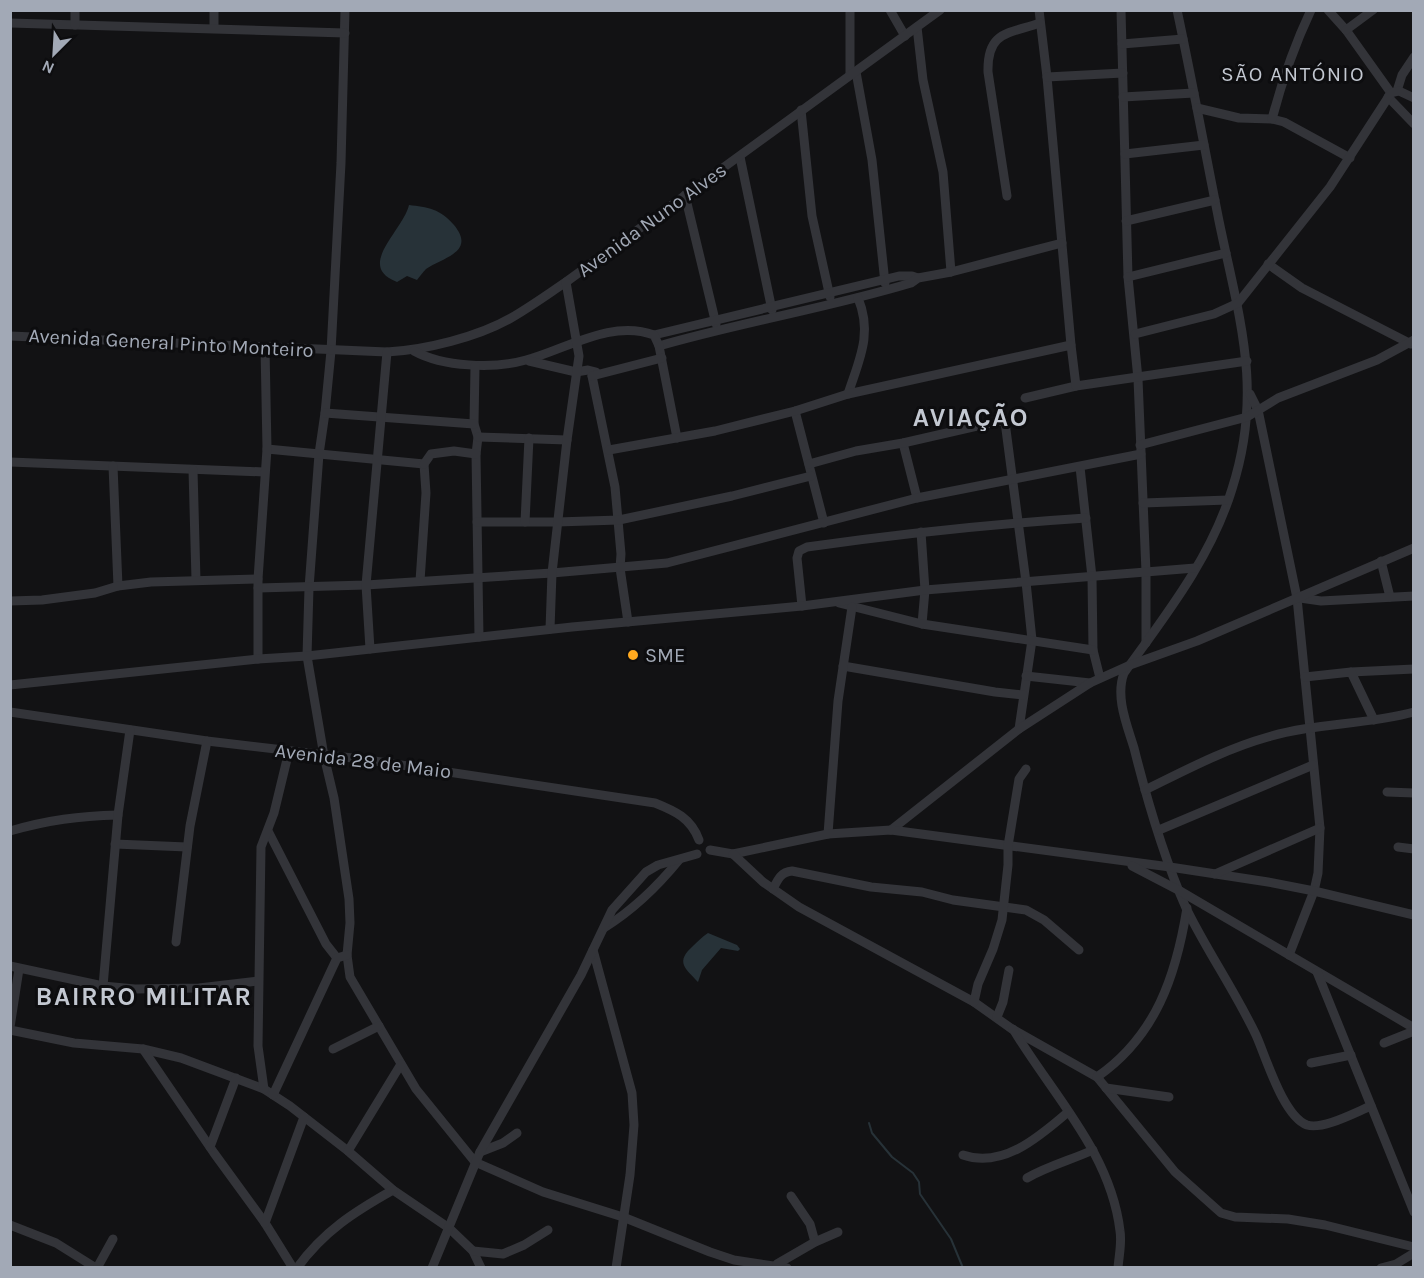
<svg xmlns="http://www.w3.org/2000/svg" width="1424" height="1278" font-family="Karla,sans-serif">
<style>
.water{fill:#273238}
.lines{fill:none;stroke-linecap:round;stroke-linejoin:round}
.stream{stroke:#273238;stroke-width:2}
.minor{stroke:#333439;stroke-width:9}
.poi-dot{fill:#ffa91f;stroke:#0d0d0f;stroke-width:2}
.labels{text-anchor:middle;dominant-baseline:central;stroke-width:6;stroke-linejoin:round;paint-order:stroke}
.street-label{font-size:20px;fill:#a2a9b6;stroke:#0d0d0f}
.poi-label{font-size:20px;fill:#a2a9b6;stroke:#0d0d0f;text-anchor:start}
.neighbourhood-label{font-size:21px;letter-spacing:1.5px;fill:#c3c8d1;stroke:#0d0d0f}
.district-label{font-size:26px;font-weight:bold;letter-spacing:1.5px;fill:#c3c8d1;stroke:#0d0d0f}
</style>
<rect width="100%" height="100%" fill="#121214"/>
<g class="water">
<path d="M 409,205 C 427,207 441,209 454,225 C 476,252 444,257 426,269 C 423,272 420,276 417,280 L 407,276 L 397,282 C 355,266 403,231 409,205 Z"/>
<path d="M 708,933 L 737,945 L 740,949 L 738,951 L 721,948 L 702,970 L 698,982 C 685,968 675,962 693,946 C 698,941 702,937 708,933 Z"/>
</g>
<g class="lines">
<path class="stream" d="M 869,1123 L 872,1133 L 892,1157 L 913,1173 L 919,1182 L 920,1194 L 951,1239 L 963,1268"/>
<g class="minor">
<path d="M 214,10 L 214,28"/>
<path d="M 345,10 L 341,163 L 331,351 L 325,413 L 319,454 L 309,588 L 307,656 L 324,756 L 334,798 L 349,899 L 350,923 L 347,955 L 350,977 L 416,1089 L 475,1162 L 543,1192 L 623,1217 L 710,1252 L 734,1260 L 787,1268"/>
<path d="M 850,10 L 850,75"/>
<path d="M 890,10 L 905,36"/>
<path d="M 1039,10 L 1047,77 L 1071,345"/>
<path d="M 1121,10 L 1128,277 L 1138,379 L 1146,572 L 1146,643"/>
<path d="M 1177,10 C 1192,80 1205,151 1219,221 C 1239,318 1264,390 1232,489 C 1211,558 1165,616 1124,673 C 1115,697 1127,725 1134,748 C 1147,800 1164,858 1186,908 C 1207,951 1235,991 1256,1035 C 1266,1057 1283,1116 1307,1125 C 1323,1130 1356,1112 1371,1106"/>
<path d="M 1328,10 L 1346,30 L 1391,93"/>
<path d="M 10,23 L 345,33"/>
<path d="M 75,25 L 75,10"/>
<path d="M 917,27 L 923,80 L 943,172 L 951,272"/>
<path d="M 1346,30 L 1373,10"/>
<path d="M 1122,44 L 1183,39"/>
<path d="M 856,72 L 872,160 L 885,283"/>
<path d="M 1047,77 L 1123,73"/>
<path d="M 1397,91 L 1402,75 L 1414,57"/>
<path d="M 1123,97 L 1194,93"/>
<path d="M 1388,97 L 1414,124"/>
<path d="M 1197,108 L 1239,118 L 1272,119 L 1284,122 L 1350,158"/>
<path d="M 801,110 L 812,216 L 830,297"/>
<path d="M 1272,119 C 1282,81 1294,46 1311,10"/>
<path d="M 1125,154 L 1204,145"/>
<path d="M 740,157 L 772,310"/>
<path d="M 685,195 L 716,324"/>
<path d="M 1007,196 L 988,72 C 987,31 1008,34 1040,23"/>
<path d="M 1126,221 L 1215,200"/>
<path d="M 1268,264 L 1302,288 L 1411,344"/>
<path d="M 1128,277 L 1226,253"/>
<path d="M 1135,334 L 1214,314 L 1238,303 L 1330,187 L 1391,93 L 1399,91 L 1414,98"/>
<path d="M 654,335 L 899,276 L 912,276 L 918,278"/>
<path d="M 10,336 L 387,352 C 425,350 478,337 511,318 C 530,307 548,294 566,282 L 940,10"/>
<path d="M 659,346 C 742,322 828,308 911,283 L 918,278 L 951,272 L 1062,243"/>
<path d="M 414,351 C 443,367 494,369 526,360 C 567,349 611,319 654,335 L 659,346 L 677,438"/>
<path d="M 529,361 L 576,372 L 588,370 L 596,372 L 592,376 L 615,487 L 621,554 L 620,568 L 628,622"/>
<path d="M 475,366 L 474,424 L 478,437 L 476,454 L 479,637"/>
<path d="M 592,376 L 662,358"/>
<path d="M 848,394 C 859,360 873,334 858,298"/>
<path d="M 1250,394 L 1258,410 L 1297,598 L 1320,828 L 1318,873 L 1314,891 L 1289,955"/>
<path d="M 1025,398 L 1076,386"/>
<path d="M 795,411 L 824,523"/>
<path d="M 325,413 L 474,424"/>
<path d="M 478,437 L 567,440"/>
<path d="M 903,443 L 917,498"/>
<path d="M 1140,445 L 1247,417 L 1278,398 L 1377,360 L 1414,340"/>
<path d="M 267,449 L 424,464 L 426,493 L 420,581"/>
<path d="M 609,450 L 715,431 L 795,411 L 848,394 L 1071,345 L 1076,386 L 1247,361"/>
<path d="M 10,462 L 264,472"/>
<path d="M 424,464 L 431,454 L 454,451 L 476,454"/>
<path d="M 809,464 L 856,451 L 903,443 L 999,421 L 1005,422 L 1026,582 L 1032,640 L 1019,729"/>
<path d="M 113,466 L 118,586"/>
<path d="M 1080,467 L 1092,577 L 1093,650 L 1100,678"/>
<path d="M 193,470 L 196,580"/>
<path d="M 1143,503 L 1228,500"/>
<path d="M 477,522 L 557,522 L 619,520 L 732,496 L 811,476"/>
<path d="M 525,522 L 529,438"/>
<path d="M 921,532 L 925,590 L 922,624"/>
<path d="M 1381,561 L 1390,597"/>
<path d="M 258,588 L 366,585 L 552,573 L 667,563 L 917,498 L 1141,454"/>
<path d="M 1300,598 L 1321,601 L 1414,596"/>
<path d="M 10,601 L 42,600 L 95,593 L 118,586 L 151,582 L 258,579"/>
<path d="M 839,603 L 922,624 L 1093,650"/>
<path d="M 802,606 L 797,558 L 799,551 L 807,547 C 900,534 993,524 1086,518"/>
<path d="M 550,629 L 552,573 L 567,440 L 579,356 L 566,282"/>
<path d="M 370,649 L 366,585 L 387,352"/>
<path d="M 258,659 L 258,579 L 267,449 L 265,347"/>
<path d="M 843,666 L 995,692 L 1023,695"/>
<path d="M 1351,672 L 1414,669"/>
<path d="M 1026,676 L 1090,683"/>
<path d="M 1305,677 L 1351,672 L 1374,720"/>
<path d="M 10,685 L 258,659 L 307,656 L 572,627 L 802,606 L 925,590 L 1195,568"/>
<path d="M 10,712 L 207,741 L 361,759 L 655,803 C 675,811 691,818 699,840"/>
<path d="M 1145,790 C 1184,771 1225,749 1268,737 C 1315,723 1366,725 1414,712"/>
<path d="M 1387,792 L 1414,793"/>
<path d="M 891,830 L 1019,729 L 1090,683 L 1130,665 L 1197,641 L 1414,548"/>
<path d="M 1159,830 L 1313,765"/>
<path d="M 10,831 C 48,820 79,816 118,815"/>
<path d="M 268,831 L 326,944 L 337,958"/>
<path d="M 828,834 L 838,701 L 852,607"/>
<path d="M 115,844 L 187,847"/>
<path d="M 1398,847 L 1414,849"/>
<path d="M 710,850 L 733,854 L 828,834 L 891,830 L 1170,867 L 1268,882 L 1314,891 L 1414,915"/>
<path d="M 733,854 L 763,882 L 799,907 L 974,1002 L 1012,1029 L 1097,1077 L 1175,1172 L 1221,1213 L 1235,1217 L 1288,1219 L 1325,1225 L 1414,1247"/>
<path d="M 1132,866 L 1180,891 L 1414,1028"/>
<path d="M 1215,874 L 1320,828"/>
<path d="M 773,889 C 778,879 781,872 792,871 L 871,887 L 922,892 L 953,900 L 1026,910 L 1044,920 L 1079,950"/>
<path d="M 604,928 C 633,910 657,887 679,860"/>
<path d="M 176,942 L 190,826 L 207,741"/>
<path d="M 593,950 L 632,1093 L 634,1125 L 630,1175 L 616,1268"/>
<path d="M 10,966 L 103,986 L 135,989 L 199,988 L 258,981"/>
<path d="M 1317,972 L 1414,1212"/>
<path d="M 103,986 L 118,815 L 130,730"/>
<path d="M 974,1002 L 978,984 L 993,949 L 1002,920 L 1008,865 L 1008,846 L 1019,779 L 1026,769"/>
<path d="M 997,1017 L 1003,1002 L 1009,970"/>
<path d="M 10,1027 L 19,969"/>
<path d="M 1013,1029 C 1052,1094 1111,1153 1120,1231 C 1122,1243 1119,1255 1118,1268"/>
<path d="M 10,1030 L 74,1043 L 143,1049 L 181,1058 L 264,1089 L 290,1106 L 348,1151 L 393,1190 L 449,1228 L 473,1251 L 481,1268"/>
<path d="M 1384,1043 L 1414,1031"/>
<path d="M 143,1049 L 214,1153 L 265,1223 L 293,1268"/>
<path d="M 333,1049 L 379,1026"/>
<path d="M 1311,1063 L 1351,1055"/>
<path d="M 1097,1077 C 1156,1036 1176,976 1187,908"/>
<path d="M 1106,1088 L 1169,1097"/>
<path d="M 264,1089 L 258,1046 L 261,847 L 274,813 L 289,751"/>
<path d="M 273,1095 L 337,958 L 347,955"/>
<path d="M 210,1147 L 236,1078"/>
<path d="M 348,1151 L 401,1064"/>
<path d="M 480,1152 L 503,1143 L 517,1133"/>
<path d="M 963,1155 C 1003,1169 1040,1136 1068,1112"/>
<path d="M 1027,1178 C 1048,1166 1071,1160 1093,1150"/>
<path d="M 791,1196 L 810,1224 L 815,1242"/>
<path d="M 265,1223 L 304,1117"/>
<path d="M 10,1225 L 56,1243 L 96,1268"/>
<path d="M 473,1251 L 503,1254 L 524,1245 L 548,1230"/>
<path d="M 777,1264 L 815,1242 L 838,1232"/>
<path d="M 97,1268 L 113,1239"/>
<path d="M 297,1268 C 324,1231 354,1212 393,1190"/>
<path d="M 432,1268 L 480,1152 L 581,975 L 612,910 L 646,872 L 658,865 L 697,854"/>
<path d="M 1381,1268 L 1396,1264 L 1414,1253"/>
</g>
</g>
<circle class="poi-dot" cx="633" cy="655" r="6"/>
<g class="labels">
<g class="street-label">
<text transform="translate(652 220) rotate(-36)">Avenida Nuno Alves</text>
<text transform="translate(171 343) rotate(3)">Avenida General Pinto Monteiro</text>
<text transform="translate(363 761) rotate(7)">Avenida 28 de Maio</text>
</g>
<g class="poi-label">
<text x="645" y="655">SME</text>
</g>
<g class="neighbourhood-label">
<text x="1293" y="74">SÃO ANTÓNIO</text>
</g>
<g class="district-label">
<text x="971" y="417">AVIAÇÃO</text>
<text x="144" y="996">BAIRRO MILITAR</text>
</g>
</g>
<rect width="1424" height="1278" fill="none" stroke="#a2a9b6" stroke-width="24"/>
<g transform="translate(54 54) rotate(204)" stroke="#0d0d0f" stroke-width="4.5" paint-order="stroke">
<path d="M0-4.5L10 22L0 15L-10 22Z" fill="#a2a9b6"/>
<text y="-9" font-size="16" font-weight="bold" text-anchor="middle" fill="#a2a9b6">N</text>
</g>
</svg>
